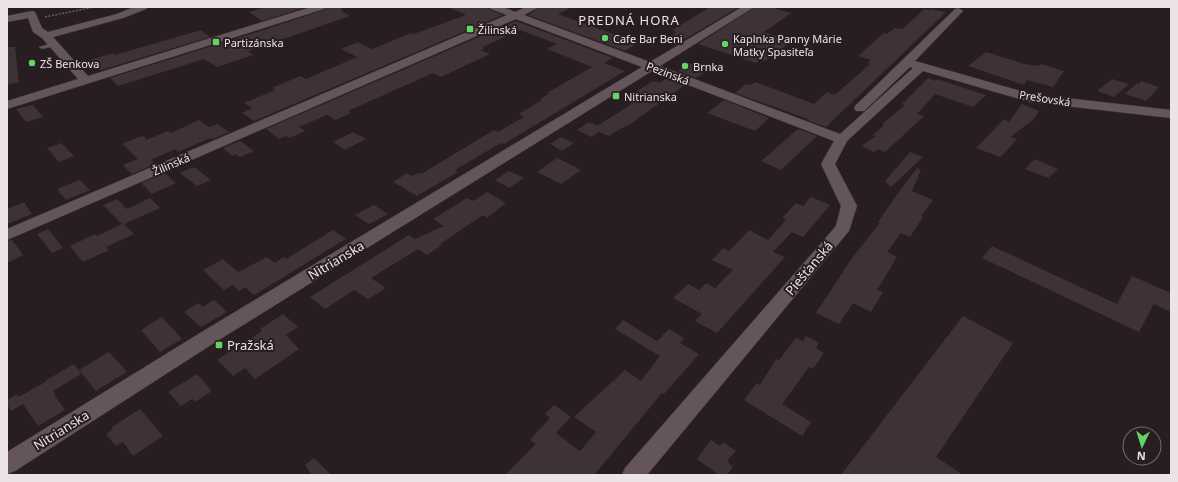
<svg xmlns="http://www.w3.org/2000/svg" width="1178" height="482" font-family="'Noto Sans',sans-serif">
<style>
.building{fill:#3f3237}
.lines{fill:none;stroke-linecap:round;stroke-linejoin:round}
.lane-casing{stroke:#41373b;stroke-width:1}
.street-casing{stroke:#41373b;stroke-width:1}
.path{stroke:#695f63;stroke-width:1.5;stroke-dasharray:2 1.5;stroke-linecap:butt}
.lane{fill:#63555a;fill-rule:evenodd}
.street{fill:#63555a;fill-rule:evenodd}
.poi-dot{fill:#65d467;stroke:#281d21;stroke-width:1.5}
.labels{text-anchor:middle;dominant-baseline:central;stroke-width:4;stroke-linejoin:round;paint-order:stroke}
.far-poi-label{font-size:11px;fill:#ebe3e6;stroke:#281d21;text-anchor:start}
.far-street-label{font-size:11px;fill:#ebe3e6;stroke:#281d21}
.far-quarter-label{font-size:13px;letter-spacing:1px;fill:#ebe3e6;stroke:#281d21}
.street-label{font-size:13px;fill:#ebe3e6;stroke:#281d21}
.poi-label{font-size:13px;fill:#ebe3e6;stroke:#281d21;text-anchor:start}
</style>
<rect width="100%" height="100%" fill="#281d21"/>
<g class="building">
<path d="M 266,7 L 306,7 L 262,21 L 249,12 Z"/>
<path d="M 328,7 L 341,7 L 342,11 L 350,16 L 248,51 L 253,55 L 217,67 L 204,59 L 118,86 L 110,78 L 273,27 L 324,10 Z"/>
<path d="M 448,7 L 488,7 L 490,10 L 503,15 L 254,121 L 242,113 L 252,108 L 244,103 L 275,90 L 272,88 L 300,76 L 306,79 L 357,57 L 341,49 L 358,42 L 372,49 L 411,33 L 414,34 L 466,15 Z"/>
<path d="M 540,7 L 572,7 L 558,14 L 638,43 L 625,51 L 528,15 Z"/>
<path d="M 710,7 L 739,7 L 685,39 L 672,35 L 677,32 L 672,30 Z"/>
<path d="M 755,7 L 770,7 L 791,13 L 764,32 L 792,41 L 765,61 L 761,59 L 756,63 L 698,44 Z"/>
<path d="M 924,9 L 929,10 L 930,9 L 946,12 L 826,127 L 807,120 L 808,119 L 735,93 L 746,84 L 751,85 L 755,82 L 814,104 L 827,92 L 835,95 L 870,64 L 867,63 L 871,60 L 858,56 L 884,33 L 887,34 L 895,28 L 903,29 Z"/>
<path d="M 516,21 L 613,58 L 604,63 L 625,71 L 504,144 L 501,143 L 455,170 L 458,172 L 417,196 L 393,182 L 407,173 L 412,176 L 419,173 L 421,174 L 494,130 L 498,132 L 524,117 L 519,114 L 542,100 L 540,99 L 549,94 L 547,93 L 592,67 L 547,49 L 557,44 L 520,30 L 482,47 L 485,48 L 481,50 L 490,54 L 441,77 L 433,73 L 348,111 L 351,113 L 335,120 L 327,115 L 299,127 L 305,131 L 290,138 L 286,136 L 279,139 L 266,129 Z"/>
<path d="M 201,30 L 210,37 L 101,70 L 90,60 L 113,53 L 115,55 Z"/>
<path d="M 7,47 L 15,47 L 19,82 L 7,85 Z"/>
<path d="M 986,52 L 1024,64 L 1039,66 L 1041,64 L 1064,71 L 1053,87 L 1027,80 L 1024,85 L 968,66 Z"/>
<path d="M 690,63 L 708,70 L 696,78 L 678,71 Z"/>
<path d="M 667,78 L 685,85 L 629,125 L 627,125 L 609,136 L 599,132 L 591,137 L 577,130 L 589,122 L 597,126 L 632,104 L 623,100 L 653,81 L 659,83 Z"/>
<path d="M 928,78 L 936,81 L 937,79 L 986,95 L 973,107 L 935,94 L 917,114 L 924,116 L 885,152 L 877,149 L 874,152 L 861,146 L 876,136 L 873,135 L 884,125 L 882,124 L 905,105 L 902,104 Z"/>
<path d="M 1112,79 L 1129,84 L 1114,97 L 1097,91 Z"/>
<path d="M 1141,81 L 1159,87 L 1146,101 L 1125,94 L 1137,83 L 1139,84 Z"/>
<path d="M 724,100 L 769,118 L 755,131 L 707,113 Z"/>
<path d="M 1022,104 L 1039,111 L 1033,120 L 1010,137 L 1017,139 L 1002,156 L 1000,157 L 976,148 L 1004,119 L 1009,122 Z"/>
<path d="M 33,105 L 43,117 L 26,122 L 16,109 Z"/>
<path d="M 199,120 L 209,127 L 217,124 L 229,132 L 213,139 L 210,138 L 178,152 L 175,149 L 151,160 L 155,164 L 132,174 L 123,165 L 138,159 L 122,144 L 139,137 L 144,136 L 146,140 L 168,131 L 171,133 Z"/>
<path d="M 798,129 L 817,136 L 781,170 L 761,161 Z"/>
<path d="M 353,132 L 366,139 L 345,150 L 333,142 Z"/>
<path d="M 561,137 L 574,143 L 562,151 L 550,144 Z"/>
<path d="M 240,141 L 254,151 L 240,157 L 236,154 L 232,156 L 223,148 Z"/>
<path d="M 61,143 L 74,156 L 59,162 L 47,148 Z"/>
<path d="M 910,152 L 923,157 L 891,187 L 885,181 Z"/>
<path d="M 557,158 L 581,170 L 561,184 L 537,172 Z"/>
<path d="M 1035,159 L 1058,169 L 1048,178 L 1025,169 Z"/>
<path d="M 194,167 L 211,180 L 197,186 L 180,173 Z"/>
<path d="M 917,168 L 921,170 L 912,191 L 933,200 L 921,216 L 923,217 L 910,237 L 901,233 L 887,252 L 897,257 L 877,290 L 883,292 L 871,312 L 853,303 L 839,324 L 816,313 L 852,258 L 880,223 L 878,222 L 898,193 Z"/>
<path d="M 509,171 L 524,178 L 509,188 L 495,180 Z"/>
<path d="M 165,173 L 176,183 L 152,194 L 141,183 Z"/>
<path d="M 80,180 L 90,190 L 66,200 L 57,189 Z"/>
<path d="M 487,192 L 506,203 L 487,218 L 483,215 L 440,244 L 442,245 L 427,255 L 418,249 L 371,278 L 386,288 L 368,299 L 354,290 L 325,309 L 310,297 L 409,235 L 415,239 L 444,226 L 433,219 L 467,198 L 473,201 Z"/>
<path d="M 811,197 L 830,205 L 803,237 L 792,232 L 773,252 L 785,257 L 717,333 L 695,321 L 702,314 L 673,298 L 688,284 L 699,290 L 706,283 L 715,288 L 733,270 L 712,260 L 723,248 L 729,251 L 749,230 L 768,240 L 786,220 L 782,218 L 796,203 L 803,206 Z"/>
<path d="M 150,198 L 160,208 L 124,224 L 134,234 L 106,247 L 109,250 L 83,262 L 70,246 L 95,234 L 97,236 L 122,224 L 103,205 L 117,199 L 127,209 Z"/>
<path d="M 24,202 L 32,214 L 7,224 L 7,209 Z"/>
<path d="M 374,205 L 388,214 L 369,224 L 355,215 Z"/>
<path d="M 48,229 L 63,248 L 52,253 L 37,234 Z"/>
<path d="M 333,230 L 346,239 L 254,295 L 245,287 L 239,291 L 233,285 L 224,290 L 203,270 L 223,259 L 238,272 L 267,257 L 275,263 L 284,257 L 286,259 Z"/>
<path d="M 12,240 L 23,255 L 7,263 L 7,241 Z"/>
<path d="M 992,246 L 1117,304 L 1132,276 L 1171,293 L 1171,312 L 1154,304 L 1139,332 L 982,258 Z"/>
<path d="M 214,300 L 227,312 L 201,327 L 184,312 L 199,303 L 203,307 Z"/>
<path d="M 283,314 L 298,327 L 286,335 L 299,349 L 255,379 L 245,368 L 233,376 L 217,360 L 262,331 L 260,329 Z"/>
<path d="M 963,316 L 1013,343 L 936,457 L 963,475 L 841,475 Z"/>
<path d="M 162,317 L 182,339 L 160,352 L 141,330 Z"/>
<path d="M 623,320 L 657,341 L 669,329 L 684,338 L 680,343 L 699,354 L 664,394 L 662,393 L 594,475 L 505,475 L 536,444 L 530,440 L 550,418 L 545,414 L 554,405 L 571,417 L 556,433 L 580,451 L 596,432 L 574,417 L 625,370 L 641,381 L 660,356 L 615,329 Z"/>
<path d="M 806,336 L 819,343 L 816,348 L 824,353 L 813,369 L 809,367 L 782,404 L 811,422 L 802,436 L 744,400 L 757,383 L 760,385 L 776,359 L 779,360 L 796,338 L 803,341 Z"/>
<path d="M 109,352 L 127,372 L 96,391 L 79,370 Z"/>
<path d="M 74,364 L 81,374 L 53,391 L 52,389 L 56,396 L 55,396 L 65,410 L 38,426 L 23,404 L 11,411 L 7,404 L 7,400 L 17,394 L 18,397 L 46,382 L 45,381 Z"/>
<path d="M 197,374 L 212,391 L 195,402 L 192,399 L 181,406 L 168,392 Z"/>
<path d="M 140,409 L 163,436 L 133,456 L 123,442 L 116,446 L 106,434 L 113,429 L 112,427 Z"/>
<path d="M 711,440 L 720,446 L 723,442 L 736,451 L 727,461 L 733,467 L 727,475 L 719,475 L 697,459 Z"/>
<path d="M 314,458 L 331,475 L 312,475 L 305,465 Z"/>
</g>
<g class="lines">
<defs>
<path id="lane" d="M 53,43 L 55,44 L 55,46 L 42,49 L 39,47 Z"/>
<g id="street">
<path d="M 134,7 L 148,7 L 146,9 L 123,18 L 53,37 L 88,76 L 311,7 L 326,7 L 324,9 L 7,109 L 7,101 L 78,79 L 42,38 L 33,32 L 28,18 L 7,22 L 7,16 L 32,11 L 35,12 L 42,28 L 48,32 L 117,14 Z"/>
<path d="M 489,7 L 503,7 L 515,12 L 526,7 L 539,7 L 524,15 L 650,62 L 742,7 L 754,7 L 660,66 L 840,134 L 913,68 L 910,67 L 864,111 L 856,111 L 854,108 L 856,105 L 955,9 L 958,8 L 963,11 L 961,13 L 915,61 L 1031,94 L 1171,110 L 1171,118 L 1030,102 L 923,71 L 847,141 L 835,164 L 857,206 L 849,231 L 647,475 L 622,475 L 625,468 L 836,226 L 841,206 L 821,164 L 834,141 L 652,71 L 214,343 L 15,471 L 7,474 L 7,452 L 200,333 L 642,67 L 516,19 L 7,240 L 7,229 L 507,15 L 491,9 Z"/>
</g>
</defs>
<use href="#lane" class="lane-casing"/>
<use href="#street" class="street-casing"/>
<path class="path" d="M 45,17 L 94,7"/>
<use href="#lane" class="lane"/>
<use href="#street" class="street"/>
</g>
<g class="poi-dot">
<rect x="466" y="25" width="8" height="8" rx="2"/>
<circle cx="605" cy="38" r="4"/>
<rect x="212" y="38" width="8" height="8" rx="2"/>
<circle cx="725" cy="44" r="4"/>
<circle cx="32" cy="63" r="4"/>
<circle cx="685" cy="66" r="4"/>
<rect x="612" y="92" width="8" height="8" rx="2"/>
<rect x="215" y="341" width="8" height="8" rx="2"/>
</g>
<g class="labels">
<g class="far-poi-label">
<text x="478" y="29">Žilinská</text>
<text x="613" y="38">Cafe Bar Beni</text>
<text x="733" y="38">Kaplnka Panny Márie<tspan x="733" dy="13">Matky Spasiteľa</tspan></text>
<text x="224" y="42">Partizánska</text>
<text x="40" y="63">ZŠ Benkova</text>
<text x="693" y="66">Brnka</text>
<text x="624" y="96">Nitrianska</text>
</g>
<g class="far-street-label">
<text transform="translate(668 73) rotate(21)">Pezinská</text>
<text transform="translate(1045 98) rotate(9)">Prešovská</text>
<text transform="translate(171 164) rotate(-23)">Žilinská</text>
</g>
<g class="far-quarter-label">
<text x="629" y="20">PREDNÁ HORA</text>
</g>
<g class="street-label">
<text transform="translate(336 260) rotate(-31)">Nitrianska</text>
<text transform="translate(809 268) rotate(-50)">Piešťanská</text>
<text transform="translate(61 430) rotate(-32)">Nitrianska</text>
</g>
<g class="poi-label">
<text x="227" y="345">Pražská</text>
</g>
</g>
<rect width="1178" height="482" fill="none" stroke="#ebe3e6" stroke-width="16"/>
<g transform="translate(1142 446) rotate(184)"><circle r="19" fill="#281d21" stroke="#766c70"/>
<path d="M0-3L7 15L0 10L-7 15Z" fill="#65d467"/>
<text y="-6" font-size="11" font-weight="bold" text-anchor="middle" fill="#ebe3e6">N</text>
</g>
</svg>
